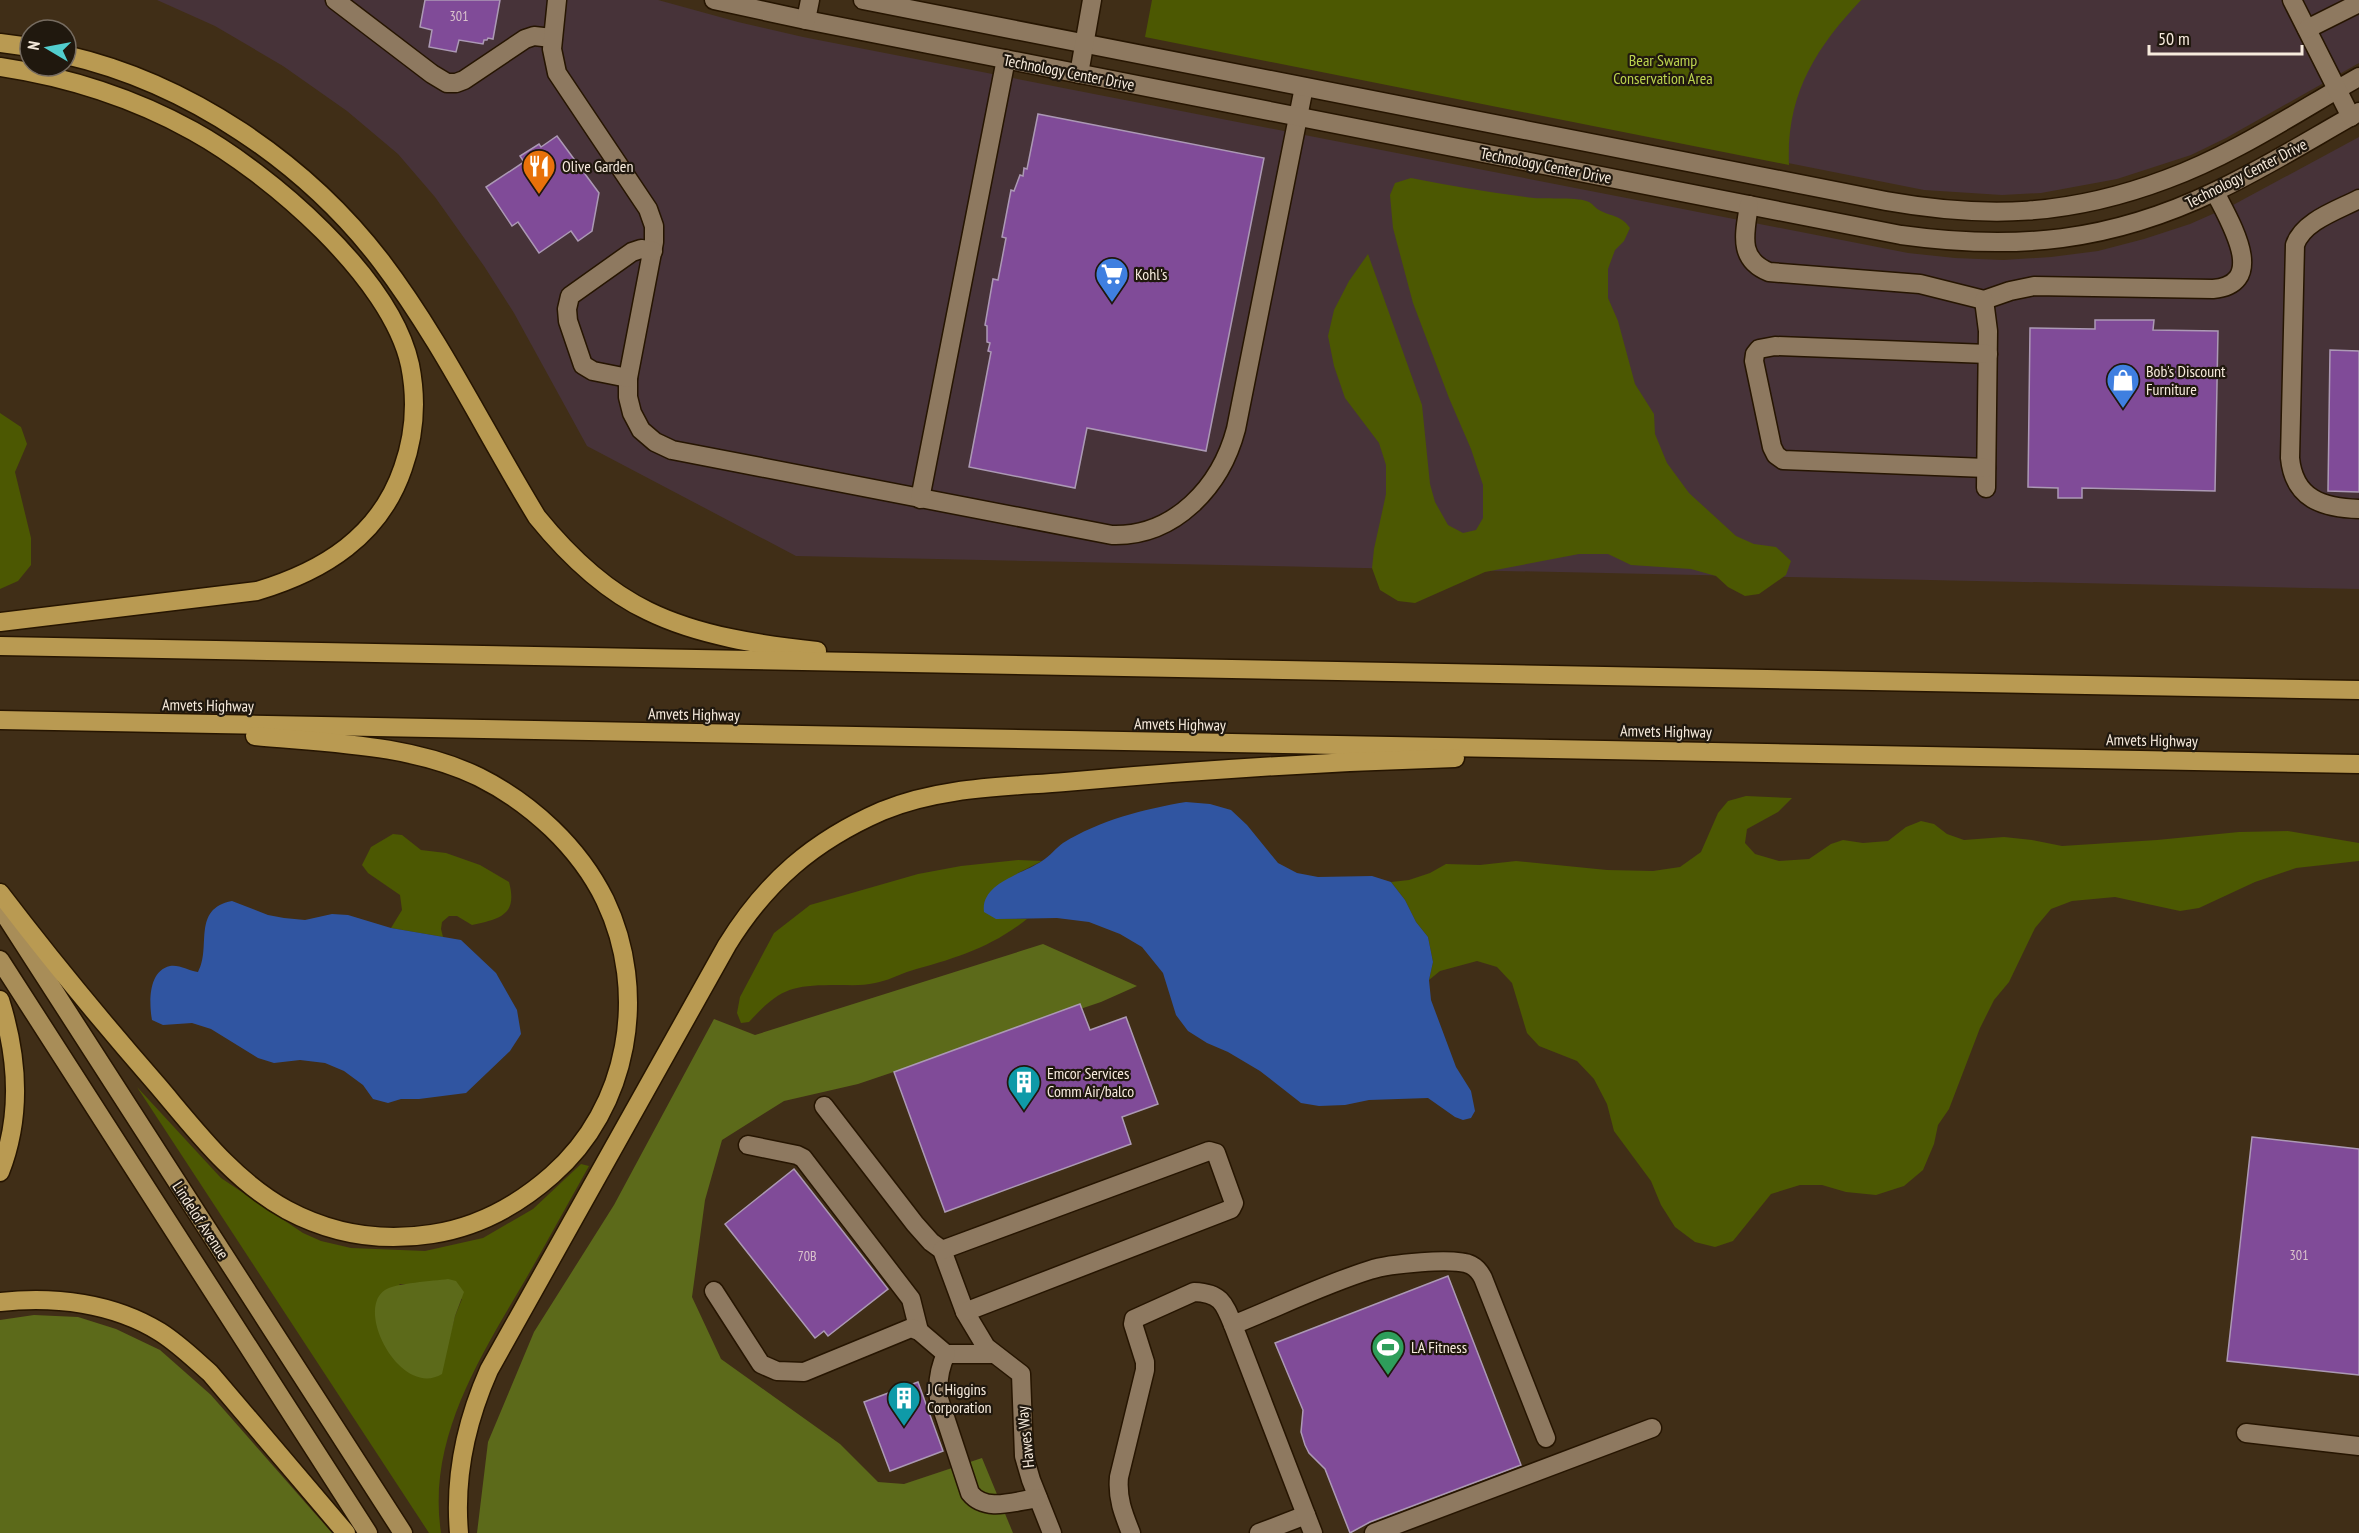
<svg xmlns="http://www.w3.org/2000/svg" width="2359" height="1533" font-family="'PT Sans Narrow',sans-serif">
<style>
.commercial{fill:#473339}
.green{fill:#4c5802;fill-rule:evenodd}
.forest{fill:#5c6a1a}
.water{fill:#3055a1}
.building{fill:#804b98;stroke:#ac99b5;stroke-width:1.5}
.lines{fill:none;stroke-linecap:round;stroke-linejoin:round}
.minor-casing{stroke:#261501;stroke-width:21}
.major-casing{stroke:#261501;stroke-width:21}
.highway-casing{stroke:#261501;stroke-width:21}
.minor{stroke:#8e7960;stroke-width:18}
.major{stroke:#a88d58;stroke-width:18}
.highway{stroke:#b99a52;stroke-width:18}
.labels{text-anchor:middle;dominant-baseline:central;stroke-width:4.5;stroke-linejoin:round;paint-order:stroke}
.number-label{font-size:14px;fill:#d9c3cc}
.park-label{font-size:16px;fill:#bcd44f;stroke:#20180e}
.street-label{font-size:16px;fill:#f7ebdd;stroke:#20180e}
.poi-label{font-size:16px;fill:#f7ebdd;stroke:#20180e;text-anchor:start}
</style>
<rect width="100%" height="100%" fill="#402e17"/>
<g class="commercial">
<path d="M 157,0 L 658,0 L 738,22 L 803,37 L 1908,253 L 1955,258 L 2003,260 L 2051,257 L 2098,251 L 2144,239 L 2190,224 L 2233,205 L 2359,137 L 2359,589 L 796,556 L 587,446 L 514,313 L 484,266 L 435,197 L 398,154 L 347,111 L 283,66 L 215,26 Z"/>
<path d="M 1765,0 L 2359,0 L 2359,63 L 2226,138 L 2191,155 L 2117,179 L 2041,193 L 2002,195 L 1924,190 L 1708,147 Z"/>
</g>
<g class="green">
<path d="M 1152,0 L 1861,0 C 1815,49 1786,95 1789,165 L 1145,37 Z"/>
<path d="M 1411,178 C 1452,186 1492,193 1534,198 C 1546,199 1580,197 1589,202 C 1593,204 1595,208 1599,210 C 1612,217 1621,215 1630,228 L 1624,241 L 1615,250 L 1608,269 L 1608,298 L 1618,321 L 1635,384 L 1654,414 L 1655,434 L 1667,463 L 1689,493 L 1736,536 L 1754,544 L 1776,547 L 1791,561 L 1786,575 L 1759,594 L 1745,596 L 1728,587 L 1716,576 L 1691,569 L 1631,565 L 1608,554 L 1579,554 L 1485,572 L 1415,603 L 1398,601 L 1380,590 L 1372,568 L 1374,549 L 1386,494 L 1386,465 L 1379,443 L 1345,398 L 1334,366 L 1328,336 L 1334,310 L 1349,281 L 1368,254 L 1422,405 L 1430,484 L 1435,502 L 1448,525 L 1463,533 L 1476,530 L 1483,518 L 1483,485 L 1471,449 L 1449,398 L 1413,303 L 1393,228 L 1390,195 L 1395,183 Z"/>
<path d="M 0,413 L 21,427 L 27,444 L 15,472 L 31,538 L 31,565 L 18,581 L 0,589 Z"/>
<path d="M 1746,796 L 1792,798 L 1778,812 L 1747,829 L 1745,843 L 1755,854 L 1779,861 L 1809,859 L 1831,844 L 1843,840 L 1863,843 L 1888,841 L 1906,827 L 1921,821 L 1934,824 L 1947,834 L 1964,840 L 2004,837 L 2032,840 L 2062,846 L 2157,840 L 2239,832 L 2288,831 L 2359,843 L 2359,861 L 2296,868 L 2255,882 L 2199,908 L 2180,911 L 2115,897 L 2072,901 L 2051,909 L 2035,928 L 2009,982 L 1994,1000 L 1980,1028 L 1949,1109 L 1938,1125 L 1934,1144 L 1923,1170 L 1904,1186 L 1876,1195 L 1846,1192 L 1822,1185 L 1800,1185 L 1771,1194 L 1733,1241 L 1715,1247 L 1695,1242 L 1675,1227 L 1661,1205 L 1651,1181 L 1614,1131 L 1607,1104 L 1594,1079 L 1577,1061 L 1539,1046 L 1527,1033 L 1512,983 L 1497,967 L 1477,961 L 1440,971 L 1429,980 L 1433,962 L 1428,937 L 1416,922 L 1405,900 L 1391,882 L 1409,880 L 1430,873 L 1446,864 L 1480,865 L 1516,861 L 1607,870 L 1653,871 L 1680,867 L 1701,852 L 1718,813 L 1728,801 Z"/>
<path d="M 393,834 L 402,835 L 421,850 L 446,853 L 480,865 L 509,882 C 518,915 500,919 472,925 L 457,916 L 449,916 L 442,922 L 441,929 L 443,937 L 391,928 L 402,910 L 400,895 L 368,873 L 362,865 L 371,847 Z"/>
<path d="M 1018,860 L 1042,861 L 1018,873 L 996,919 L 1027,919 C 991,948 953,959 910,971 C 898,975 887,981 875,983 C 863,986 850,985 838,985 C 792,985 780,988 749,1022 L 741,1023 L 737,1013 L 740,997 L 774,933 L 810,905 L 918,874 L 961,866 Z"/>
<path d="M 137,1087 L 221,1178 L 303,1233 L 321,1241 L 351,1248 L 425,1251 L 483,1238 L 533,1209 L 581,1164 L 589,1166 C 567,1205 546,1244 524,1282 C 479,1359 427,1440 441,1533 L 429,1533 ZM 399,1284 L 418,1284 L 462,1299 L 455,1316 L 449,1339 Z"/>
</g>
<g class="forest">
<path d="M 1043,944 L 1137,986 L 1101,1002 L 858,1084 L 784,1101 L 722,1140 L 705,1200 L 692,1297 L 721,1359 L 840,1444 L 878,1482 L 904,1484 L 982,1458 L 1013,1533 L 477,1533 L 488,1442 L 534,1332 L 614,1205 L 714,1019 L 755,1035 Z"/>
<path d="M 448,1279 L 456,1281 L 464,1292 L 455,1316 L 442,1374 C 401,1399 354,1310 385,1290 C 396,1283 433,1281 448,1279 Z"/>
<path d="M 34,1315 L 78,1317 L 116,1329 L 160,1350 L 211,1395 L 332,1533 L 0,1533 L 0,1320 Z"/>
</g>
<g class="water">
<path d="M 1186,802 L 1210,804 L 1231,810 L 1247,825 L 1278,863 L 1297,873 L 1318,877 L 1372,876 L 1391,882 L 1405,900 L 1416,922 L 1428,937 L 1433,962 L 1429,980 L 1431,1000 L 1456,1067 L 1471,1091 L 1475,1111 L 1471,1118 L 1463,1120 L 1455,1117 L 1428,1098 L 1369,1100 L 1345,1105 L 1319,1106 L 1301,1103 L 1260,1071 L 1228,1052 L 1207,1043 L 1188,1031 L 1176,1015 L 1163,973 L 1142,947 L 1120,934 L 1089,922 L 1057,918 L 996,919 L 984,912 C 980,883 1023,874 1042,861 C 1050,856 1056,848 1063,843 C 1100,820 1144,809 1186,802 Z"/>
<path d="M 232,901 L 268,915 L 284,918 L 305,920 L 332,914 L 348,915 L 391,928 L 461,940 L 496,973 L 517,1010 L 521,1034 L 510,1051 L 466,1093 L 419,1099 L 401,1099 L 388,1103 L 373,1099 L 363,1085 L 344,1071 L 325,1063 L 300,1060 L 274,1063 L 258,1058 L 211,1029 L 192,1023 L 163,1025 L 152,1020 C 149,1003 148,971 170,966 C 178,964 190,971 198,972 C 212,947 191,909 232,901 Z"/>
</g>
<g class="building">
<path d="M 425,0 L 500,0 L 493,39 L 488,38 L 487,40 L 484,40 L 483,44 L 459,40 L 456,52 L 429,47 L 432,30 L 420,27 Z"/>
<path d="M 1038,114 L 1264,158 L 1206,451 L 1087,428 L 1075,488 L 969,467 L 991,352 L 988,351 L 990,343 L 987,342 L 987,326 L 985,325 L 993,279 L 998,280 L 1006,238 L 1002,237 L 1011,190 L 1014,191 L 1020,175 L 1023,176 L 1024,168 L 1027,169 Z"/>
<path d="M 557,136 L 599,193 L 592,231 L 578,241 L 571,231 L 539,253 L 518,222 L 512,226 L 486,187 L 524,162 L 520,156 L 539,144 L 541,147 Z"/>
<path d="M 2095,320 L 2154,320 L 2153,330 L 2218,331 L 2215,491 L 2082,488 L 2082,498 L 2058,498 L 2058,488 L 2028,487 L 2030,328 L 2095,329 Z"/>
<path d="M 2330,350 L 2359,351 L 2359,492 L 2328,491 Z"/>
<path d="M 1080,1004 L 1090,1030 L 1126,1017 L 1158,1104 L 1122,1117 L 1131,1144 L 945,1212 L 894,1072 Z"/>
<path d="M 2252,1137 L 2359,1149 L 2359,1375 L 2227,1361 Z"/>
<path d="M 794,1169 L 888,1289 L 828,1336 L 824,1331 L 815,1338 L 725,1224 Z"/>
<path d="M 1448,1276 L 1521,1465 L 1370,1522 L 1350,1533 L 1325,1469 L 1309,1453 L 1305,1445 L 1301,1432 L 1303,1410 L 1275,1343 Z"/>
<path d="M 918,1382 L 943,1451 L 890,1471 L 864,1402 Z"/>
</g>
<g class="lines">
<defs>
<g id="minor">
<path d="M 335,0 L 432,74 L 447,83 L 456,83 L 464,80 L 525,39 L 534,36 L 552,38"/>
<path d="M 557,0 L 552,49 L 557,73 L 648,209 L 654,226 L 654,242 L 628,378 L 628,397 L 632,413 L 641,430 L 655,442 L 672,450 L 1112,535 C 1175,537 1221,486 1236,429 L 1304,87"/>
<path d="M 714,0 L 806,20 L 1901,235 C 2016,251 2110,242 2216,191 C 2265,168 2311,139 2359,112"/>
<path d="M 863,0 L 1886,201 C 1987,219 2069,216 2167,179 C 2233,155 2297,112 2359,77"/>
<path d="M 2292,0 L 2351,117"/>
<path d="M 806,20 L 810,0"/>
<path d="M 2307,29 L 2359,3"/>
<path d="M 1079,74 L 1092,0"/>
<path d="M 2359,199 C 2338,210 2303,221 2295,245 L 2290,458 C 2294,499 2323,508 2359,509"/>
<path d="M 1749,205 C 1745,233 1737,259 1769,272 L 1920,284 L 1984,300 L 2010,291 L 2034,286 L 2213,289 C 2270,284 2228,219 2215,192"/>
<path d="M 1984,300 L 1988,331 L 1986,488"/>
<path d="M 628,378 L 593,371 L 583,365 L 568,321 L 567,309 L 570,296 L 632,252 L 641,249 L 653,251"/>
<path d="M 1986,468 L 1783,460 L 1776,455 L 1772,447 L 1754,361 L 1755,354 L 1759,349 L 1775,346 L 1988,354"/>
<path d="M 920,499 L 1006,59"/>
<path d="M 824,1106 L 915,1224 L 931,1242 L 942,1250 L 965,1312 L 986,1347 L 1021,1374 L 1024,1456 L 1031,1480 L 1052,1533"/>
<path d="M 748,1145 L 797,1155 L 803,1158 L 911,1299 L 919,1331"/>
<path d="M 942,1250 L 1209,1151 L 1216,1153 L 1234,1203 L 1231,1209 L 965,1312"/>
<path d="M 714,1291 L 761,1364 L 777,1371 L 804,1372 L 911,1328 L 919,1331 L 946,1354 L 993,1354"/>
<path d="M 946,1354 C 939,1369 937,1383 939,1399 L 970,1493 C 986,1513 1015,1501 1038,1498"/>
<path d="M 2246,1433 L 2359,1446"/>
<path d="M 1131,1533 C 1123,1513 1117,1498 1119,1477 L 1145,1370 L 1145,1362 L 1133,1324 L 1134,1319 L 1194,1292 C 1220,1293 1224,1302 1233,1325"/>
<path d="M 1259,1533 L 1306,1515"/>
<path d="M 1313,1533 L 1233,1325 C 1278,1307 1325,1284 1370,1270 C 1388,1264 1455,1257 1471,1265 C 1477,1268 1480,1272 1483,1278 L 1546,1438"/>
<path d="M 1374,1533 L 1652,1428"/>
</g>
<g id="major">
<path d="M 0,907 L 403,1533"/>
<path d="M 0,960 L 368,1533"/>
</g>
<g id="highway">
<path d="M 0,43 L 30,47"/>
<path d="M 66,55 C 188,83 305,162 381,261 C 441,340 485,432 537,517 C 567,554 604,590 648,611 C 699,636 761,645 817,651"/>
<path d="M 0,67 C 67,77 133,98 193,131 C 269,173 391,277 410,365 C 417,400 415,434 403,468 C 380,536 324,571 257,591 L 0,622"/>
<path d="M 0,646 L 2359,690"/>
<path d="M 0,720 L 2359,764"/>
<path d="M 0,893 C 51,960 104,1024 159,1087 C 197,1132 234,1181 287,1210 C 332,1234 382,1242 432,1234 C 478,1227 518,1205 552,1175 C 629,1108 649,992 605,900 C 579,847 531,803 479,777 C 411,744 328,743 255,736"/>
<path d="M 0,1000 C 18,1057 22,1116 0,1172"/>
<path d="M 0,1302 C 55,1296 113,1303 160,1332 C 179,1344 194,1359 210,1373 L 346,1533"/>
<path d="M 459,1533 C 454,1476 466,1422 489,1370 L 727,945 C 766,882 813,841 882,811 C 939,787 1004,787 1065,782 C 1195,770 1325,762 1455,758"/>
</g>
</defs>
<use href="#minor" class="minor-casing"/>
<use href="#major" class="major-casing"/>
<use href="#highway" class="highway-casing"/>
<use href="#minor" class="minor"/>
<use href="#major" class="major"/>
<use href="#highway" class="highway"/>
</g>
<defs>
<symbol id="restaurant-pin" viewBox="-11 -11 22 30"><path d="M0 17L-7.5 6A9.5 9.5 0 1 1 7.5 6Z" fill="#e8710a" stroke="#20180e"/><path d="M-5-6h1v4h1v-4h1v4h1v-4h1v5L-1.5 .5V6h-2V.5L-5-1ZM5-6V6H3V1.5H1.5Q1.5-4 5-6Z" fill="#fff"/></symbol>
<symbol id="supermarket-pin" viewBox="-11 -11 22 30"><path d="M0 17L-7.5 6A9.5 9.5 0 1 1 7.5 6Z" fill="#3f7fe0" stroke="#20180e"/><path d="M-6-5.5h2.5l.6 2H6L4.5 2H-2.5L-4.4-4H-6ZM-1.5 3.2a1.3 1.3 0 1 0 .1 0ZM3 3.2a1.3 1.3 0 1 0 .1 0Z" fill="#fff"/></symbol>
<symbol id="shop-pin" viewBox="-11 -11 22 30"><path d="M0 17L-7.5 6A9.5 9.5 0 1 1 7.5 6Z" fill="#3f7fe0" stroke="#20180e"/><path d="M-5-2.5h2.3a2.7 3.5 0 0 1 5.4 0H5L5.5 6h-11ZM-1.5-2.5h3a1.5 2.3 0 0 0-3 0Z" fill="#fff"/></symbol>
<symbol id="building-pin" viewBox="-11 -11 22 30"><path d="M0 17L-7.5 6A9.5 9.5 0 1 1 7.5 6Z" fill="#0f9aa8" stroke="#20180e"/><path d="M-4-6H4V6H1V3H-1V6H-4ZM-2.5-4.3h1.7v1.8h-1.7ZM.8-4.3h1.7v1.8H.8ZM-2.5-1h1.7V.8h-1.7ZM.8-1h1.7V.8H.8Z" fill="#fff"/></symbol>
<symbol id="stadium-pin" viewBox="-11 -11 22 30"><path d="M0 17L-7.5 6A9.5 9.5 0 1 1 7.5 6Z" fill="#2e9e5b" stroke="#20180e"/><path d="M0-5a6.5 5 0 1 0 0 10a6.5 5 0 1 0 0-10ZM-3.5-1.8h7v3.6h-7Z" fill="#fff"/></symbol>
</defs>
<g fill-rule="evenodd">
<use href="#restaurant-pin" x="520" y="147" width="38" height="52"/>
<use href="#supermarket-pin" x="1093" y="255" width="38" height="52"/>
<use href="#shop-pin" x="2104" y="361" width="38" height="52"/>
<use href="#building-pin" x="1005" y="1063" width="38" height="52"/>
<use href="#stadium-pin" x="1369" y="1328" width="38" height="52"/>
<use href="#building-pin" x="885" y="1379" width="38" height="52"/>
</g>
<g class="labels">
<g class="number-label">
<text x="459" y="16">301</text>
<text x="2299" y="1255">301</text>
<text x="807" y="1256">70B</text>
</g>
<g class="park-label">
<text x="1663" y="60">Bear Swamp<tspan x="1663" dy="18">Conservation Area</tspan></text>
</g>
<g class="street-label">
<text transform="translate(1069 72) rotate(11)">Technology Center Drive</text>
<text transform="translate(1546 165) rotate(11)">Technology Center Drive</text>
<text transform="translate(2246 173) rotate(-27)">Technology Center Drive</text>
<text transform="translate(208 705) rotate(1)">Amvets Highway</text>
<text transform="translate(694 714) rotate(1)">Amvets Highway</text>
<text transform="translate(1180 724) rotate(1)">Amvets Highway</text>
<text transform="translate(1666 731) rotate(1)">Amvets Highway</text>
<text transform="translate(2152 740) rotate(1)">Amvets Highway</text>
<text transform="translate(201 1220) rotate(57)">Lindelof Avenue</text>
<text transform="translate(1025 1437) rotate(-96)">Hawes Way</text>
</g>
<g class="poi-label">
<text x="562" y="166">Olive Garden</text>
<text x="1135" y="274">Kohl's</text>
<text x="2146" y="371">Bob's Discount<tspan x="2146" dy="18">Furniture</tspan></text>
<text x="1047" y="1073">Emcor Services<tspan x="1047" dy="18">Comm Air/balco</tspan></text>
<text x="1411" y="1347">LA Fitness</text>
<text x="927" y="1389">J C Higgins<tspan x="927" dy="18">Corporation</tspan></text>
</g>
</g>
<g transform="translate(48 48) rotate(280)"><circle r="28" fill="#20180e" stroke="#766c61" stroke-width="1.5"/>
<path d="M0-4.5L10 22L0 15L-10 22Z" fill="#52cdcd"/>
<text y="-9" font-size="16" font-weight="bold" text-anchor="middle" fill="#f7ebdd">N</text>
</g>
<path d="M2149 45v9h153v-9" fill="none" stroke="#f7ebdd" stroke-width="3"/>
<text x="2158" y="45" font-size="18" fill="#f7ebdd" stroke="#20180e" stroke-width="4.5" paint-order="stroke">50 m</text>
</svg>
